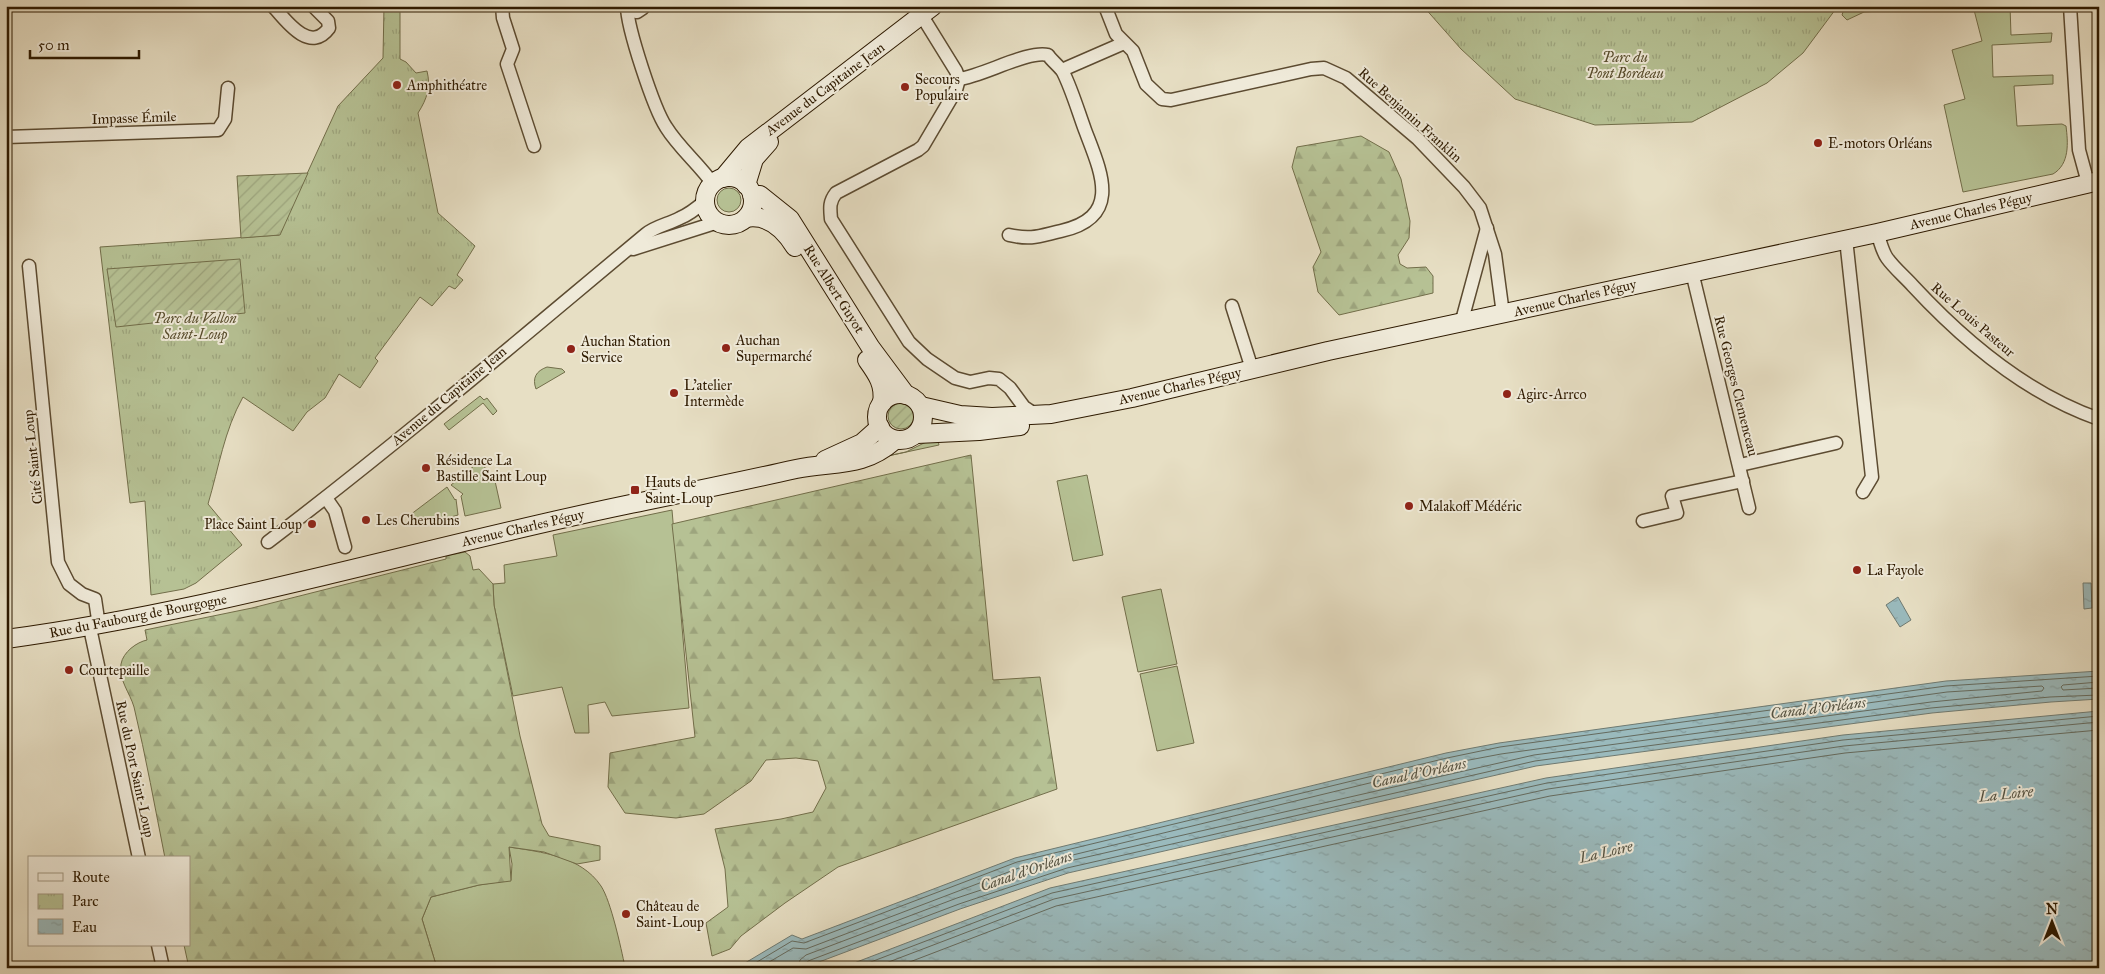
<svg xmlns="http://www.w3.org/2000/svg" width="2105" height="974" font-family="'IM FELL Great Primer',serif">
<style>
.grass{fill:#b6c194;stroke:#726e4a}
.forest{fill:url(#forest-firs);stroke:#726e4a}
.park{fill:url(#park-tufts);stroke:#726e4a}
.garden{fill:url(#garden-furrows);stroke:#726e4a}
.water{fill:url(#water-ripples);stroke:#6f7a71}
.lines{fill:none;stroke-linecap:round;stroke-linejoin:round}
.shore{stroke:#646a5e;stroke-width:1}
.minor-casing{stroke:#5c4b31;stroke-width:15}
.secondary-casing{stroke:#2e1a00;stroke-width:20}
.minor{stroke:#efead9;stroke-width:12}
.secondary{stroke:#efead9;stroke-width:18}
.poi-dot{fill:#8f2418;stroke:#efead9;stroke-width:2}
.labels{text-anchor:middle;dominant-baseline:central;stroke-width:4;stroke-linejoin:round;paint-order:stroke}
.park-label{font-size:14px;font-style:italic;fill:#574c2c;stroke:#efead9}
.poi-label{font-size:14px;fill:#2e1a00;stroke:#efead9;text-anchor:start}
.street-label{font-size:14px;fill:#2e1a00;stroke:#efead9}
.water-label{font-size:15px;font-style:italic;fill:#545242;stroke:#efead9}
</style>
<defs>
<pattern id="forest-firs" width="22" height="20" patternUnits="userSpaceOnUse" patternTransform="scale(1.25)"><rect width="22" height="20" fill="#b6c194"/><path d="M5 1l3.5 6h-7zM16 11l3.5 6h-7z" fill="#9da57e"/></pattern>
<pattern id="park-tufts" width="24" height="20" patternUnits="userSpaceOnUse" patternTransform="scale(1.25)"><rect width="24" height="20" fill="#b6c194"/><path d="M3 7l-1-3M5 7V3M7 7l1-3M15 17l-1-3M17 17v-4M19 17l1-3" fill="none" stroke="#9da57e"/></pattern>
<pattern id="garden-furrows" width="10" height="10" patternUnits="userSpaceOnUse" patternTransform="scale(1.25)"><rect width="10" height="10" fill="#b6c194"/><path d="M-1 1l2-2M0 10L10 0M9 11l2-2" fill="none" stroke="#9da57e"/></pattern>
<pattern id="water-ripples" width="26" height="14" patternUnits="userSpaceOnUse" patternTransform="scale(1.25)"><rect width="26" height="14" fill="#9ababd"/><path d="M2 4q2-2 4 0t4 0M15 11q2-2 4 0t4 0" fill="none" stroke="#859fa1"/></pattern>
</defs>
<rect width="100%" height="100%" fill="#e7dfc4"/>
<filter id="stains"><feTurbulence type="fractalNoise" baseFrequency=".004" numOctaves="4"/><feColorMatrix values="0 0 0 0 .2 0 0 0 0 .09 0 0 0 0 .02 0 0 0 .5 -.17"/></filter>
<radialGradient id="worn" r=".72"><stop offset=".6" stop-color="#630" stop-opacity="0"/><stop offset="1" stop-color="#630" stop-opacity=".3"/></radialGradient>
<g class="grass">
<path d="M 1973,6 L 2010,6 L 2011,35 L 2052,33 L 2051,42 L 1992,45 L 1993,77 L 2053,75 L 2053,84 L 2014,86 L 2017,126 L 2062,124 L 2066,126 C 2068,142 2070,164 2053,174 L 1963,192 L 1944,105 L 1965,99 L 1952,50 L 1982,41 Z"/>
<circle cx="729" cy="200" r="12"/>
<path d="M 547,367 L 562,369 L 565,372 L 536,389 C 532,378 536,371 547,367 Z"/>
<path d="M 480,396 L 484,400 L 487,398 L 497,411 L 493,415 L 483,403 L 449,430 L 444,424 Z"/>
<path d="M 938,441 L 939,445 L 883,457 L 906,452 L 926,442 Z"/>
<path d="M 480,461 L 495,481 L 501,508 L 465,516 L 461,496 L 463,494 L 451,485 Z"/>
<path d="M 1087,475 L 1103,555 L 1073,561 L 1057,481 Z"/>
<path d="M 447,487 L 455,500 L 456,499 L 458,515 L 419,526 L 410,515 Z"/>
<path d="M 672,510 L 689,708 L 612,716 L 605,702 L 588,705 L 589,733 L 575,733 L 562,687 L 513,696 L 494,605 L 493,584 L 505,583 L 504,565 L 557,556 L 553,535 Z"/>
<path d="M 1161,589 L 1177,664 L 1138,672 L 1122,597 Z"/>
<path d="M 1177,666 L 1194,743 L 1157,751 L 1140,674 Z"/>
<path d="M 509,847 C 541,852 581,856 601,886 C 611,901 621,948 625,967 L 437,968 L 422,919 L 431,897 L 479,885 L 511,880 L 512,864 Z"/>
</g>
<g class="forest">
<path d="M 1845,6 L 1907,6 L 1895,10 L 1864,12 L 1847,20 L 1842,15 Z"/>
<path d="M 1361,136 L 1389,152 L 1401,179 L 1410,221 L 1409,238 L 1398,255 L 1400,264 L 1407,268 L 1426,267 L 1433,276 L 1433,293 L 1339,315 L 1318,292 L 1313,267 L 1321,252 L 1292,167 L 1297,147 Z"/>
<path d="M 971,455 L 993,680 L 1040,677 L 1057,789 L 838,867 L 785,903 L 741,936 L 730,949 L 712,956 L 706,923 L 728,907 L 725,869 L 715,829 L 781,819 L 813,812 L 826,788 L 818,761 L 796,758 L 766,760 L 751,781 L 704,814 L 676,818 L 625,813 L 608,787 L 610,753 L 695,737 L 672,524 Z"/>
<path d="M 465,552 L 470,556 L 473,570 L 479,569 L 493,584 L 494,605 L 520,736 L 542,824 L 549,836 L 600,846 L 600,860 L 577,864 L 544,852 L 509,847 L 511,881 L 479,885 L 431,897 L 422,919 L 437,968 L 189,968 L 184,945 L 189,945 L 189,858 L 165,858 C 155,808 146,757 134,707 C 130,693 118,679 121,664 C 123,652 137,642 147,640 L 145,630 L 252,608 L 446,559 L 446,556 Z"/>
</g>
<g class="park">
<path d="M 384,6 L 400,6 L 400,59 L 406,62 L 416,73 L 427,71 C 431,87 427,99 418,113 L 438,213 L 475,246 L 457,275 L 463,280 L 455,289 L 449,286 L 432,306 L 420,297 L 375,358 L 378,361 L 360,388 L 339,374 L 325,398 L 307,412 L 293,431 L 243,397 C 224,431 219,467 208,504 L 242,545 L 196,583 L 184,589 L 151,595 L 145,501 L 130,503 L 100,247 L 279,235 L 338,106 L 383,58 Z"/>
<path d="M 1423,6 L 1838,6 L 1803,53 L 1767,83 L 1692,122 L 1595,125 L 1515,99 L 1461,49 Z"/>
</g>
<g class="garden">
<path d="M 308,173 L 280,235 L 241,238 L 237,176 Z"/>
<path d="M 240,259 L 245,313 L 116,327 L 107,269 Z"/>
<circle cx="901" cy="416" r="13"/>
</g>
<g class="water">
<path d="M 2083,583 L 2091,583 L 2092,608 L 2084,609 Z"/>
<path d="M 1898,597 L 1911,620 L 1900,627 L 1886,605 Z"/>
<path d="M 2099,671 L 2099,699 L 2051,702 L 1932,713 L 1536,766 L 1068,873 L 960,909 L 803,968 L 728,968 L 745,963 L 792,935 L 802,939 L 1015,858 L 1446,753 L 1499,743 L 1946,681 Z"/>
<path d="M 2099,711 L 2099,968 L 841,968 L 1050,888 L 1546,778 L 1843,735 Z"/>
</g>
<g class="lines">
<g class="shore">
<path d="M 2099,682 L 2063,685 L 2061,687 L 2063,690 L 2099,688"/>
<path d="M 747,968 L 792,941 L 804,943 L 1017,862 L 1447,758 L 1500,747 L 1946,686 L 2099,676"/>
<path d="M 759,968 L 793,948 L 806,949 L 1019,868 L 1448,764 L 1501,754 L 1947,692 L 2042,686 L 2044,688 L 2042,691 L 1931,702 L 1534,755 L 1065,862 L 957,898 L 806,955 L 800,960 L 798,968"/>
<path d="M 804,968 L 808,961 L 959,904 L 1067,868 L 1535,761 L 1931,708 L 2050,697 L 2099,695"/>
<path d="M 855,968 L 1052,893 L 1547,783 L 1843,740 L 2099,716"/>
<path d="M 873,968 L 1054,899 L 1548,789 L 1844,746 L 2099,722"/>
<path d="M 894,968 L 1056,906 L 1550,796 L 1845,753 L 2099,730"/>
</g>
<defs>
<g id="minor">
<path d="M 273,6 C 286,21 310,54 329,28 L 328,21 L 313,6"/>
<path d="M 502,6 L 503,18 L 513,49 L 507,64 L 534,146"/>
<path d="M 627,6 C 627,28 654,109 666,127 C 679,148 699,164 713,184"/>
<path d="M 1105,6 L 1116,34 L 1133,51 L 1146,84 L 1162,99 L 1171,100 L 1311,69 L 1324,68 L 1346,78 L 1418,139 L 1464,187 L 1480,208 L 1495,254 L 1503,314"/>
<path d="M 2070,6 L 2079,150 L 2088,183"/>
<path d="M 627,10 L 637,12 L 643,8"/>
<path d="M 922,16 L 956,71 L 959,79 L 956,90 L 923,146 L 918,150 L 836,193 C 829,202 830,208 831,219 L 909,342 L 927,359 L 955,378 L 970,382 L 989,378 L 999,379 L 1010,388 L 1024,407 L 1036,415"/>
<path d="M 1062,70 L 1124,43"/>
<path d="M 959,79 C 983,76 1028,50 1048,55 C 1052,61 1060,67 1063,72 C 1072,90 1078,111 1085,130 C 1101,172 1123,217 1061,231 C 1039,236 1032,240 1009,235"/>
<path d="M 6,137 L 218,130 L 225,119 L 228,88"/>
<path d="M 1877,233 C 1880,240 1882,251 1887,258 C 1894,268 1905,277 1913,286 C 1964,341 2027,394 2099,419"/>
<path d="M 1846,239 L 1872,477 L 1863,492"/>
<path d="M 633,249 L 718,222"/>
<path d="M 29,266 L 58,562 L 69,584 L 82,594 L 95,599 L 99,626"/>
<path d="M 1692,272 L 1749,508"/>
<path d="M 1232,306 L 1252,369"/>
<path d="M 1461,324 L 1487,228"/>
<path d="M 1740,465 L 1836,443"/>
<path d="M 326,498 L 335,511 L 345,547"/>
<path d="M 1643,521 L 1677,513 L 1672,496 L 1743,481"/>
<path d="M 268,542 C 397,444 521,338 646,234 C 656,226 669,224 680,218 C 690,214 697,208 705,201"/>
<path d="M 90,628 L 139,858"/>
<path d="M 158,945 L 163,968"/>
</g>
<g id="secondary">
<circle cx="729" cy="201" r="24"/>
<path d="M 723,178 L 748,148 L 933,6"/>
<path d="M 746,185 L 754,159 L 769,142"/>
<path d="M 752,195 L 760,195 L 790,219 L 871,348 L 906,395"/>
<path d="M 746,218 C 768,214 784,229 795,247"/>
<path d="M 867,360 C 877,374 885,385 882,403"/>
<circle cx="900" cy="417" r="23"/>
<path d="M 921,406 L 960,415 L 992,417 L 1051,414 L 1132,398 L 1328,351 L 1877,233 L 2099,181"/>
<path d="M 917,434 L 979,431 L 1020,426"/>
<path d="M 825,460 L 862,443 L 880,427"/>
<path d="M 6,639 C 214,611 416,549 621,506 C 679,494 738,482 796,469 C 834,461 862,469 895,440"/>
</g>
</defs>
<use href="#minor" class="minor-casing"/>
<use href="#secondary" class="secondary-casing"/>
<use href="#minor" class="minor"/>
<use href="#secondary" class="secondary"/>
</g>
<g class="poi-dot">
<circle cx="397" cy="85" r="5"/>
<circle cx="905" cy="87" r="5"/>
<circle cx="1818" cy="143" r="5"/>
<circle cx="726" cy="348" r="5"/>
<circle cx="571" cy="349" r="5"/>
<circle cx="674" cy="393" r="5"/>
<circle cx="1507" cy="394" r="5"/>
<circle cx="426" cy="468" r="5"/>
<rect x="630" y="485" width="10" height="10" rx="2.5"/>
<circle cx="1409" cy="506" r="5"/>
<circle cx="366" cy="520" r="5"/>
<circle cx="312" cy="524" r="5"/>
<circle cx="1857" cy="570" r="5"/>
<circle cx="69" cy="670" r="5"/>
<circle cx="626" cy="914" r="5"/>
</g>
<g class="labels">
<g class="park-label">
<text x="1625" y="57">Parc du<tspan x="1625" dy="16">Pont Bordeau</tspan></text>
<text x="195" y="318">Parc du Vallon<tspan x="195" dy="16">Saint-Loup</tspan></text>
</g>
<g class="poi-label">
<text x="915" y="79">Secours<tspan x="915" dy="16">Populaire</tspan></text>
<text x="407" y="85">Amphithéatre</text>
<text x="1828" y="143">E-motors Orléans</text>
<text x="736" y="340">Auchan<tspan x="736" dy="16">Supermarché</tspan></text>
<text x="581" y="341">Auchan Station<tspan x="581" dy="16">Service</tspan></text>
<text x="684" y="385">L'atelier<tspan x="684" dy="16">Intermède</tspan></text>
<text x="1517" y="394">Agirc-Arrco</text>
<text x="436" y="460">Résidence La<tspan x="436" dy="16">Bastille Saint Loup</tspan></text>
<text x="645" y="482">Hauts de<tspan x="645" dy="16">Saint-Loup</tspan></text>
<text x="1419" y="506">Malakoff Médéric</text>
<text x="376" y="520">Les Cherubins</text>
<text x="302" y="524" text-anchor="end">Place Saint Loup</text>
<text x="1867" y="570">La Fayole</text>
<text x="79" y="670">Courtepaille</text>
<text x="636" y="906">Château de<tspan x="636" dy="16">Saint-Loup</tspan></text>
</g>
<g class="street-label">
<text transform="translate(825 89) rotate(-37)">Avenue du Capitaine Jean</text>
<text transform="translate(1410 115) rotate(42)">Rue Benjamin Franklin</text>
<text transform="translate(134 118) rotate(-2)">Impasse Émile</text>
<text transform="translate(1971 211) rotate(-13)">Avenue Charles Péguy</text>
<text transform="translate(834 289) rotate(58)">Rue Albert Guyot</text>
<text transform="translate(1575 298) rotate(-13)">Avenue Charles Péguy</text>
<text transform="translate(1973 320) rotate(41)">Rue Louis Pasteur</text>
<text transform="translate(1180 386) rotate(-13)">Avenue Charles Péguy</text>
<text transform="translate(1736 386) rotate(76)">Rue Georges Clemenceau</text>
<text transform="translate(449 396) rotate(-40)">Avenue du Capitaine Jean</text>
<text transform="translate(33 457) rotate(-96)">Cité Saint-Loup</text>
<text transform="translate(523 528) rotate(-13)">Avenue Charles Péguy</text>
<text transform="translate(138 616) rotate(-11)">Rue du Faubourg de Bourgogne</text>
<text transform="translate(135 769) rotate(78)">Rue du Port Saint-Loup</text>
</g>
<g class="water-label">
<text transform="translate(1818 708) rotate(-7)">Canal d'Orléans</text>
<text transform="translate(1419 773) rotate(-12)">Canal d'Orléans</text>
<text transform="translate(2006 794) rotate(-6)">La Loire</text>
<text transform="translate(1606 852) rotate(-13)">La Loire</text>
<text transform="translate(1026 871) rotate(-19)">Canal d'Orléans</text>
</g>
</g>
<rect width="2105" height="974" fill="none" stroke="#e7dfc4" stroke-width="25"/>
<rect x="8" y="8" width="2090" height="959" fill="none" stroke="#2e1a00" stroke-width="2.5"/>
<rect x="12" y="12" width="2080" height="949" fill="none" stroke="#2e1a00"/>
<rect x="28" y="856" width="162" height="90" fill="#efead9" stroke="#a29782"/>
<rect x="38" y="873" width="25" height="8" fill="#efead9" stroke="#a29782"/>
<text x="72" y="882" font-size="15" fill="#2e1a00">Route</text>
<rect x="38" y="894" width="25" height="15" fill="url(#park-tufts)" stroke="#a29782"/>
<text x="72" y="906" font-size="15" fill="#2e1a00">Parc</text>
<rect x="38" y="919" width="25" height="15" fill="url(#water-ripples)" stroke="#a29782"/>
<text x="72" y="932" font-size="15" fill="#2e1a00">Eau</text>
<g transform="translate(2052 922)" stroke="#efead9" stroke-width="4" paint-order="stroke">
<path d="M0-4L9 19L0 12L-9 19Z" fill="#2e1a00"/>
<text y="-8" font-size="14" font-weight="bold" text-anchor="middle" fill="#2e1a00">N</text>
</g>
<path d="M30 50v8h109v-8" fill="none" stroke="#2e1a00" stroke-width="2.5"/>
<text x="38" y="50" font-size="15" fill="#2e1a00" stroke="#efead9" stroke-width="4" paint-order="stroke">50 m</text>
<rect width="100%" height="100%" filter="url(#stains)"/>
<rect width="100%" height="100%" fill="url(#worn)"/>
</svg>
